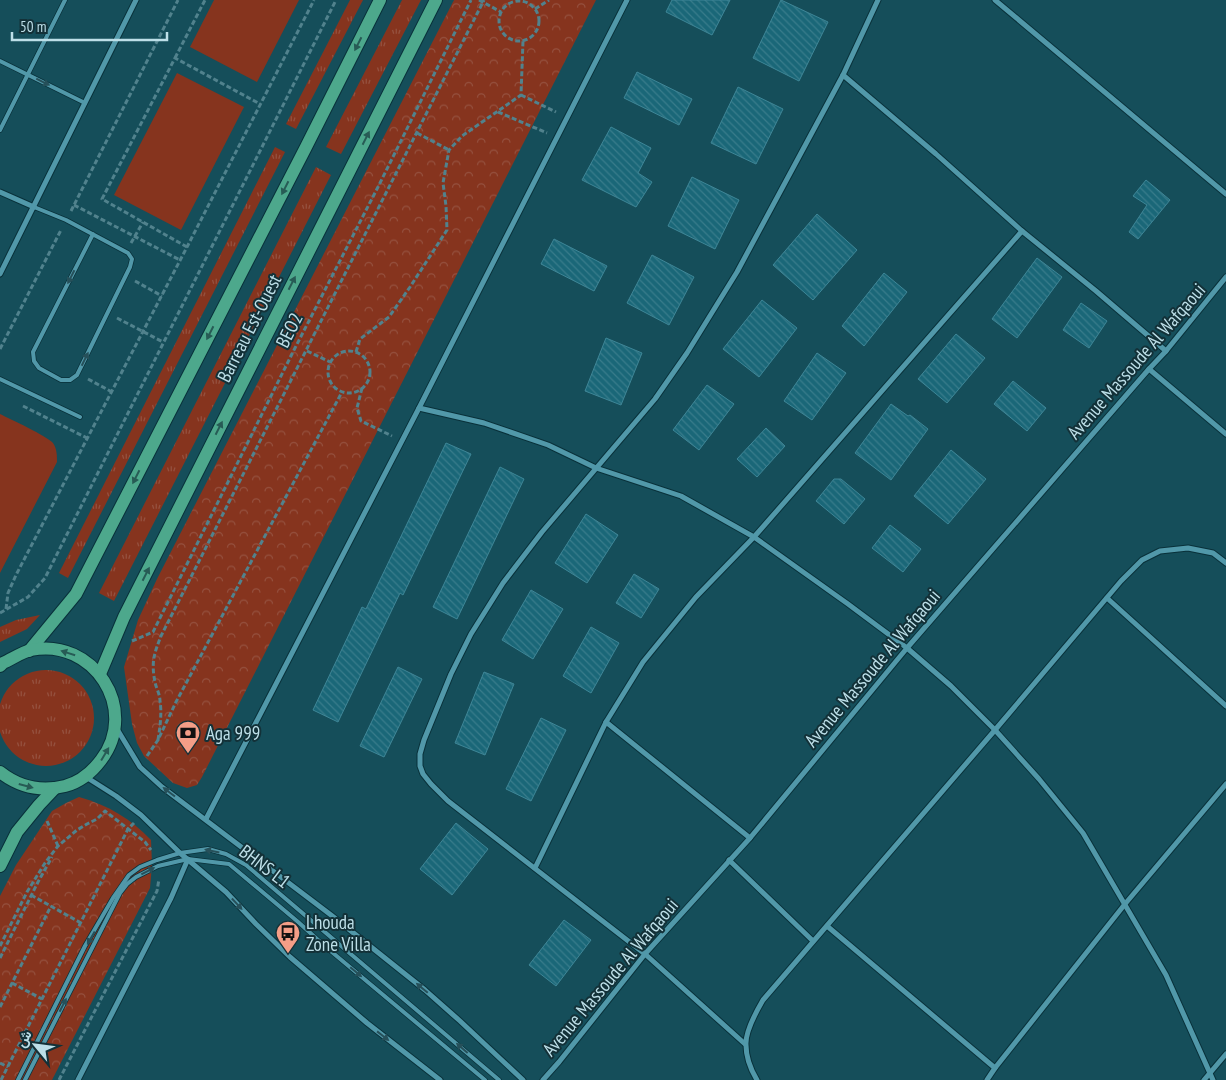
<svg xmlns="http://www.w3.org/2000/svg" width="1226" height="1080" font-family="'PT Sans Narrow',Vazirmatn,sans-serif">
<style>
.grass{fill:url(#grass-tufts)}
.forest{fill:url(#forest-crowns)}
.garden{fill:#86341e}
.building{fill:url(#building-back-hatch);stroke:#3e8697}
.lines{fill:none;stroke-linecap:round;stroke-linejoin:round}
.lane-casing{stroke:#09313a;stroke-width:5.5}
.street-casing{stroke:#09313a;stroke-width:7}
.primary-casing{stroke:#09313a;stroke-width:14}
.path{stroke:#51828d;stroke-width:3;stroke-dasharray:5 2.5;stroke-linecap:butt}
.lane{stroke:#5198a9;stroke-width:4}
.street{stroke:#5198a9;stroke-width:5}
.primary{stroke:#4da88c;stroke-width:12}
.oneway{fill:#275b55}
.oneway2{fill:#26505a}
.labels{text-anchor:middle;dominant-baseline:central;stroke-width:4;stroke-linejoin:round;paint-order:stroke}
.street-label{font-size:19px;fill:#bddfe8;stroke:#133138}
.poi-label{font-size:19px;fill:#bddfe8;stroke:#133138;text-anchor:start}
</style>
<defs>
<pattern id="grass-tufts" width="24" height="20" patternUnits="userSpaceOnUse" patternTransform="scale(1.25)"><rect width="24" height="20" fill="#86341e"/><path d="M3 7l-1-3M5 7V3M7 7l1-3M15 17l-1-3M17 17v-4M19 17l1-3" fill="none" stroke="#95513f"/></pattern>
<pattern id="forest-crowns" width="20" height="18" patternUnits="userSpaceOnUse" patternTransform="scale(1.25)"><rect width="20" height="18" fill="#86341e"/><path d="M2 6a3 3 0 1 1 6 0M12 15a3 3 0 1 1 6 0" fill="none" stroke="#95513f"/></pattern>
<pattern id="building-back-hatch" width="6" height="6" patternUnits="userSpaceOnUse" patternTransform="scale(1.25)"><rect width="6" height="6" fill="#1a6778"/><path d="M-1 5l2 2M0 0l6 6M5-1l2 2" fill="none" stroke="#397c8b"/></pattern>
</defs>
<rect width="100%" height="100%" fill="#154e5a"/>
<g class="grass">
<path d="M 350,0 L 363,0 L 296,129 L 286,124 Z"/>
<path d="M 402,0 L 421,0 L 341,154 L 326,147 Z"/>
<path d="M 275,147 L 285,152 L 68,578 L 59,573 Z"/>
<path d="M 316,167 L 331,175 L 114,601 L 99,593 Z"/>
<path d="M 40,615 L 27,629 L 0,642 L 0,627 L 16,620 Z"/>
<circle cx="46" cy="718" r="48"/>
</g>
<g class="forest">
<path d="M 454,0 L 596,0 L 202,777 L 197,785 L 187,788 L 173,783 L 144,756 L 137,743 L 132,724 L 124,667 L 138,620 L 157,579 Z"/>
<path d="M 79,797 C 108,805 131,819 151,840 L 152,865 L 150,888 L 52,1080 L 0,1080 L 0,896 L 16,865 L 52,811 L 66,803 Z"/>
</g>
<g class="garden">
<path d="M 214,0 L 299,0 L 257,82 L 190,47 Z"/>
<path d="M 177,73 L 244,107 L 181,230 L 114,195 Z"/>
<path d="M 0,414 C 10,419 47,436 53,443 C 57,449 57,455 57,462 L 0,573 Z"/>
</g>
<g class="building">
<path d="M 672,0 L 730,0 L 712,35 L 666,12 Z"/>
<path d="M 781,0 L 828,22 L 799,81 L 753,58 Z"/>
<path d="M 637,72 L 692,99 L 679,125 L 624,98 Z"/>
<path d="M 738,87 L 783,109 L 756,164 L 711,143 Z"/>
<path d="M 611,127 L 651,148 L 638,173 L 652,182 L 636,207 L 582,180 Z"/>
<path d="M 692,177 L 739,200 L 715,249 L 668,226 Z"/>
<path d="M 1146,180 L 1170,200 L 1138,239 L 1129,232 L 1147,205 L 1133,196 Z"/>
<path d="M 817,214 L 857,250 L 813,300 L 773,265 Z"/>
<path d="M 554,239 L 607,266 L 594,291 L 541,264 Z"/>
<path d="M 652,255 L 694,277 L 669,325 L 627,303 Z"/>
<path d="M 1037,258 L 1062,277 L 1017,338 L 992,319 Z"/>
<path d="M 884,273 L 907,292 L 864,346 L 842,326 Z"/>
<path d="M 762,300 L 797,328 L 759,377 L 723,349 Z"/>
<path d="M 1081,303 L 1107,321 L 1089,348 L 1063,330 Z"/>
<path d="M 956,334 L 985,358 L 947,403 L 918,379 Z"/>
<path d="M 606,338 L 642,353 L 621,405 L 585,391 Z"/>
<path d="M 817,353 L 846,373 L 812,420 L 784,401 Z"/>
<path d="M 1013,381 L 1046,408 L 1027,431 L 994,404 Z"/>
<path d="M 707,385 L 734,404 L 699,450 L 673,430 Z"/>
<path d="M 891,404 L 908,416 L 910,415 L 928,429 L 891,480 L 855,453 Z"/>
<path d="M 766,428 L 785,446 L 757,477 L 737,459 Z"/>
<path d="M 446,443 L 471,454 L 403,595 L 400,593 L 338,722 L 313,710 L 362,607 L 366,609 Z"/>
<path d="M 951,450 L 986,479 L 948,524 L 914,496 Z"/>
<path d="M 500,467 L 524,479 L 457,619 L 433,607 Z"/>
<path d="M 834,479 L 841,479 L 865,499 L 844,524 L 816,501 Z"/>
<path d="M 586,514 L 618,535 L 587,583 L 555,563 Z"/>
<path d="M 890,525 L 921,549 L 903,572 L 872,548 Z"/>
<path d="M 634,574 L 659,589 L 641,618 L 616,603 Z"/>
<path d="M 531,590 L 563,609 L 533,659 L 502,640 Z"/>
<path d="M 591,627 L 619,643 L 591,693 L 563,676 Z"/>
<path d="M 398,667 L 422,679 L 384,757 L 360,746 Z"/>
<path d="M 484,672 L 514,684 L 485,755 L 455,743 Z"/>
<path d="M 541,718 L 566,730 L 531,801 L 506,789 Z"/>
<path d="M 456,823 L 488,849 L 452,895 L 420,869 Z"/>
<path d="M 564,920 L 591,940 L 556,986 L 529,965 Z"/>
</g>
<g class="lines">
<defs>
<g id="lane">
<path d="M 0,61 L 85,103"/>
<path d="M 0,130 L 65,0"/>
<path d="M 34,207 L 66,220 L 128,253 L 132,259 L 130,267 L 77,375 L 70,380 L 61,380 L 39,368 L 34,361 L 33,352 L 93,234"/>
<path d="M 0,379 L 80,417"/>
<path d="M 18,1080 L 85,946 L 113,898 L 129,875 L 140,867 L 157,860 L 180,853 L 208,849 L 226,854 L 246,865 L 499,1080"/>
<path d="M 25,1080 L 120,893 L 127,884 L 136,877 L 158,866 L 188,859 L 229,864 L 297,921 L 327,948 L 485,1080"/>
</g>
<g id="street">
<path d="M 995,0 L 1226,194"/>
<path d="M 843,75 L 936,154 L 1022,231 L 1096,291 L 1166,351"/>
<path d="M 0,192 L 34,207"/>
<path d="M 0,274 L 136,0"/>
<path d="M 1149,369 L 1226,434"/>
<path d="M 419,408 L 484,423 L 548,445 L 596,468 L 681,496 L 754,537 L 848,604 L 907,648 L 951,686 L 995,730 L 1039,779 L 1083,833 L 1166,975 L 1213,1080"/>
<path d="M 1107,598 L 1226,706"/>
<path d="M 606,722 L 750,838"/>
<path d="M 117,729 L 140,767 L 162,787 L 331,915 L 425,990 L 460,1021 L 523,1080"/>
<path d="M 86,777 L 116,796 L 141,815 L 180,853 L 226,892 L 256,924 L 290,957 L 367,1023 L 440,1080"/>
<path d="M 206,819 L 419,408 L 627,0"/>
<path d="M 729,860 L 813,941"/>
<path d="M 535,868 L 606,722 L 643,662 L 696,597 L 754,537 L 1022,231"/>
<path d="M 827,926 L 995,1068"/>
<path d="M 745,1044 L 645,954 L 448,801 L 431,784 L 423,774 L 420,766 L 420,754 L 424,740 L 451,674 L 471,634 L 503,583 L 542,532 L 655,399 L 687,353 L 737,272 L 843,75 L 878,0"/>
<path d="M 78,1080 L 171,898 L 188,859"/>
<path d="M 543,1080 L 559,1062 L 645,954 L 750,838 L 907,648 L 1149,369 L 1166,351 L 1226,277"/>
<path d="M 757,1080 C 751,1070 746,1057 746,1045 C 745,1032 756,1012 763,1000 L 995,730 L 1121,581 L 1142,560 L 1160,551 L 1188,548 L 1213,553 L 1226,563"/>
<path d="M 987,1080 L 995,1068 L 1125,904 L 1226,784"/>
<path d="M 1204,1080 L 1226,1054"/>
</g>
<g id="primary">
<path d="M 29,651 L 76,594 L 306,147 L 380,0"/>
<path d="M 0,666 L 3,663 C 12,659 22,652 31,650 C 93,637 140,709 101,760 C 92,772 80,782 65,786 C 41,792 19,787 0,772"/>
<path d="M 100,674 L 124,617 L 436,0"/>
<path d="M 0,866 L 17,832 L 39,805 L 55,788"/>
</g>
</defs>
<use href="#lane" class="lane-casing"/>
<use href="#street" class="street-casing"/>
<use href="#primary" class="primary-casing"/>
<g class="path">
<path d="M 479,0 L 501,12"/>
<circle cx="519" cy="21" r="20"/>
<path d="M 535,9 L 549,0"/>
<path d="M 175,58 L 205,0"/>
<path d="M 521,95 L 556,112"/>
<path d="M 498,112 L 547,133"/>
<path d="M 417,133 L 449,150"/>
<path d="M 74,205 L 180,260"/>
<path d="M 71,211 L 178,0"/>
<path d="M 131,243 L 143,222"/>
<path d="M 187,247 L 102,199 L 175,58 L 260,104"/>
<path d="M 135,281 L 162,296"/>
<path d="M 117,318 L 163,342"/>
<path d="M 0,349 L 61,230"/>
<path d="M 307,351 L 330,362"/>
<circle cx="349" cy="372" r="21"/>
<path d="M 356,352 L 360,339 L 389,317 L 410,287 L 447,230 L 446,206 L 443,183 L 449,150 L 462,136 L 521,95 L 523,41"/>
<path d="M 88,379 L 112,392"/>
<path d="M 362,388 L 357,408 L 361,421 L 392,436"/>
<path d="M 23,406 L 87,438"/>
<path d="M 6,609 L 8,593 L 16,575 L 187,247 L 314,0"/>
<path d="M 0,613 L 28,597 L 45,578 L 336,0"/>
<path d="M 132,641 L 153,632 L 295,348 L 378,187 L 471,0"/>
<path d="M 158,740 C 160,727 162,714 160,701 C 160,694 156,688 155,682 C 151,662 154,654 161,636 L 484,0"/>
<path d="M 147,756 L 158,740 L 176,702 L 342,392"/>
<path d="M 47,821 L 58,846 L 58,847"/>
<path d="M 31,895 L 81,923"/>
<path d="M 0,946 L 27,892 L 45,863 L 58,846 L 77,830 L 87,824 L 97,819 L 105,811 L 145,842 L 151,850"/>
<path d="M 0,958 L 38,882 L 52,857"/>
<path d="M 12,983 L 42,999"/>
<path d="M 0,1007 L 51,906"/>
<path d="M 0,1063 L 8,1067"/>
<path d="M 1,1080 L 128,829 L 134,823"/>
<path d="M 59,1080 L 157,891 L 159,879"/>
</g>
<use href="#lane" class="lane"/>
<use href="#street" class="street"/>
<use href="#primary" class="primary"/>
</g>
<defs><path id="oneway-solid" d="M-6-.8H1V-3.2L6.5 0L1 3.2V.8H-6Z" transform="scale(1.25)"/></defs>
<g class="oneway">
<use href="#oneway-solid" transform="translate(358 44) rotate(117)"/>
<use href="#oneway-solid" transform="translate(366 138) rotate(-63)"/>
<use href="#oneway-solid" transform="translate(285 188) rotate(117)"/>
<use href="#oneway-solid" transform="translate(292 283) rotate(-63)"/>
<use href="#oneway-solid" transform="translate(210 333) rotate(117)"/>
<use href="#oneway-solid" transform="translate(219 428) rotate(-63)"/>
<use href="#oneway-solid" transform="translate(136 477) rotate(117)"/>
<use href="#oneway-solid" transform="translate(146 574) rotate(-63)"/>
<use href="#oneway-solid" transform="translate(68 653) rotate(-162)"/>
<use href="#oneway-solid" transform="translate(105 754) rotate(-59)"/>
<use href="#oneway-solid" transform="translate(26 786) rotate(15)"/>
</g>
<g class="oneway2">
<use href="#oneway-solid" transform="translate(43 82) rotate(26)"/>
<use href="#oneway-solid" transform="translate(71 277) rotate(117)"/>
<use href="#oneway-solid" transform="translate(85 359) rotate(-64)"/>
<use href="#oneway-solid" transform="translate(169 792) rotate(-143)"/>
<use href="#oneway-solid" transform="translate(212 851) rotate(-168)"/>
<use href="#oneway-solid" transform="translate(148 871) rotate(-27)"/>
<use href="#oneway-solid" transform="translate(237 904) rotate(47)"/>
<use href="#oneway-solid" transform="translate(91 938) rotate(120)"/>
<use href="#oneway-solid" transform="translate(356 972) rotate(40)"/>
<use href="#oneway-solid" transform="translate(422 988) rotate(-140)"/>
<use href="#oneway-solid" transform="translate(63 1005) rotate(-63)"/>
<use href="#oneway-solid" transform="translate(383 1036) rotate(38)"/>
<use href="#oneway-solid" transform="translate(462 1048) rotate(-139)"/>
</g>
<defs>
<symbol id="bank-pin" viewBox="-11 -11 22 30"><path d="M0 17L-7.5 6A9.5 9.5 0 1 1 7.5 6Z" fill="#f49e87" stroke="#133138"/><path d="M-6-4H6V4H-6ZM0-2.3a2.3 2.3 0 1 0 0 4.6a2.3 2.3 0 1 0 0-4.6Z" fill="#111"/></symbol>
<symbol id="bus-pin" viewBox="-11 -11 22 30"><path d="M0 17L-7.5 6A9.5 9.5 0 1 1 7.5 6Z" fill="#f49e87" stroke="#133138"/><path d="M-5-6H5V4H4V6H2V4H-2V6H-4V4H-5ZM-3.5-4V0h7V-4ZM-3.5 1.2v1.5H-2V1.2ZM2 1.2v1.5H3.5V1.2Z" fill="#111"/></symbol>
</defs>
<g fill-rule="evenodd">
<use href="#bank-pin" x="174" y="719" width="28" height="38"/>
<use href="#bus-pin" x="274" y="919" width="28" height="38"/>
</g>
<g class="labels">
<g class="street-label">
<text transform="translate(249 328) rotate(-63)">Barreau Est-Ouest</text>
<text transform="translate(289 330) rotate(-63)">BEO2</text>
<text transform="translate(1136 361) rotate(-49)">Avenue Massoude Al Wafqaoui</text>
<text transform="translate(872 668) rotate(-50)">Avenue Massoude Al Wafqaoui</text>
<text transform="translate(265 866) rotate(37)">BHNS L1</text>
<text transform="translate(610 977) rotate(-50)">Avenue Massoude Al Wafqaoui</text>
</g>
<g class="poi-label">
<text x="206" y="733">Aga 999</text>
<text x="306" y="922">Lhouda<tspan x="306" dy="22">Zone Villa</tspan></text>
</g>
</g>
<g transform="translate(35 1045) rotate(299)" stroke="#133138" stroke-width="4" paint-order="stroke">
<path d="M0-4L9 19L0 12L-9 19Z" fill="#bddfe8"/>
<text y="-8" font-size="14" font-weight="bold" text-anchor="middle" fill="#bddfe8">ش</text>
</g>
<path d="M12 32v8h155v-8" fill="none" stroke="#bddfe8" stroke-width="2.5"/>
<text x="20" y="32" font-size="15" fill="#bddfe8" stroke="#133138" stroke-width="4" paint-order="stroke">50 m</text>
</svg>
